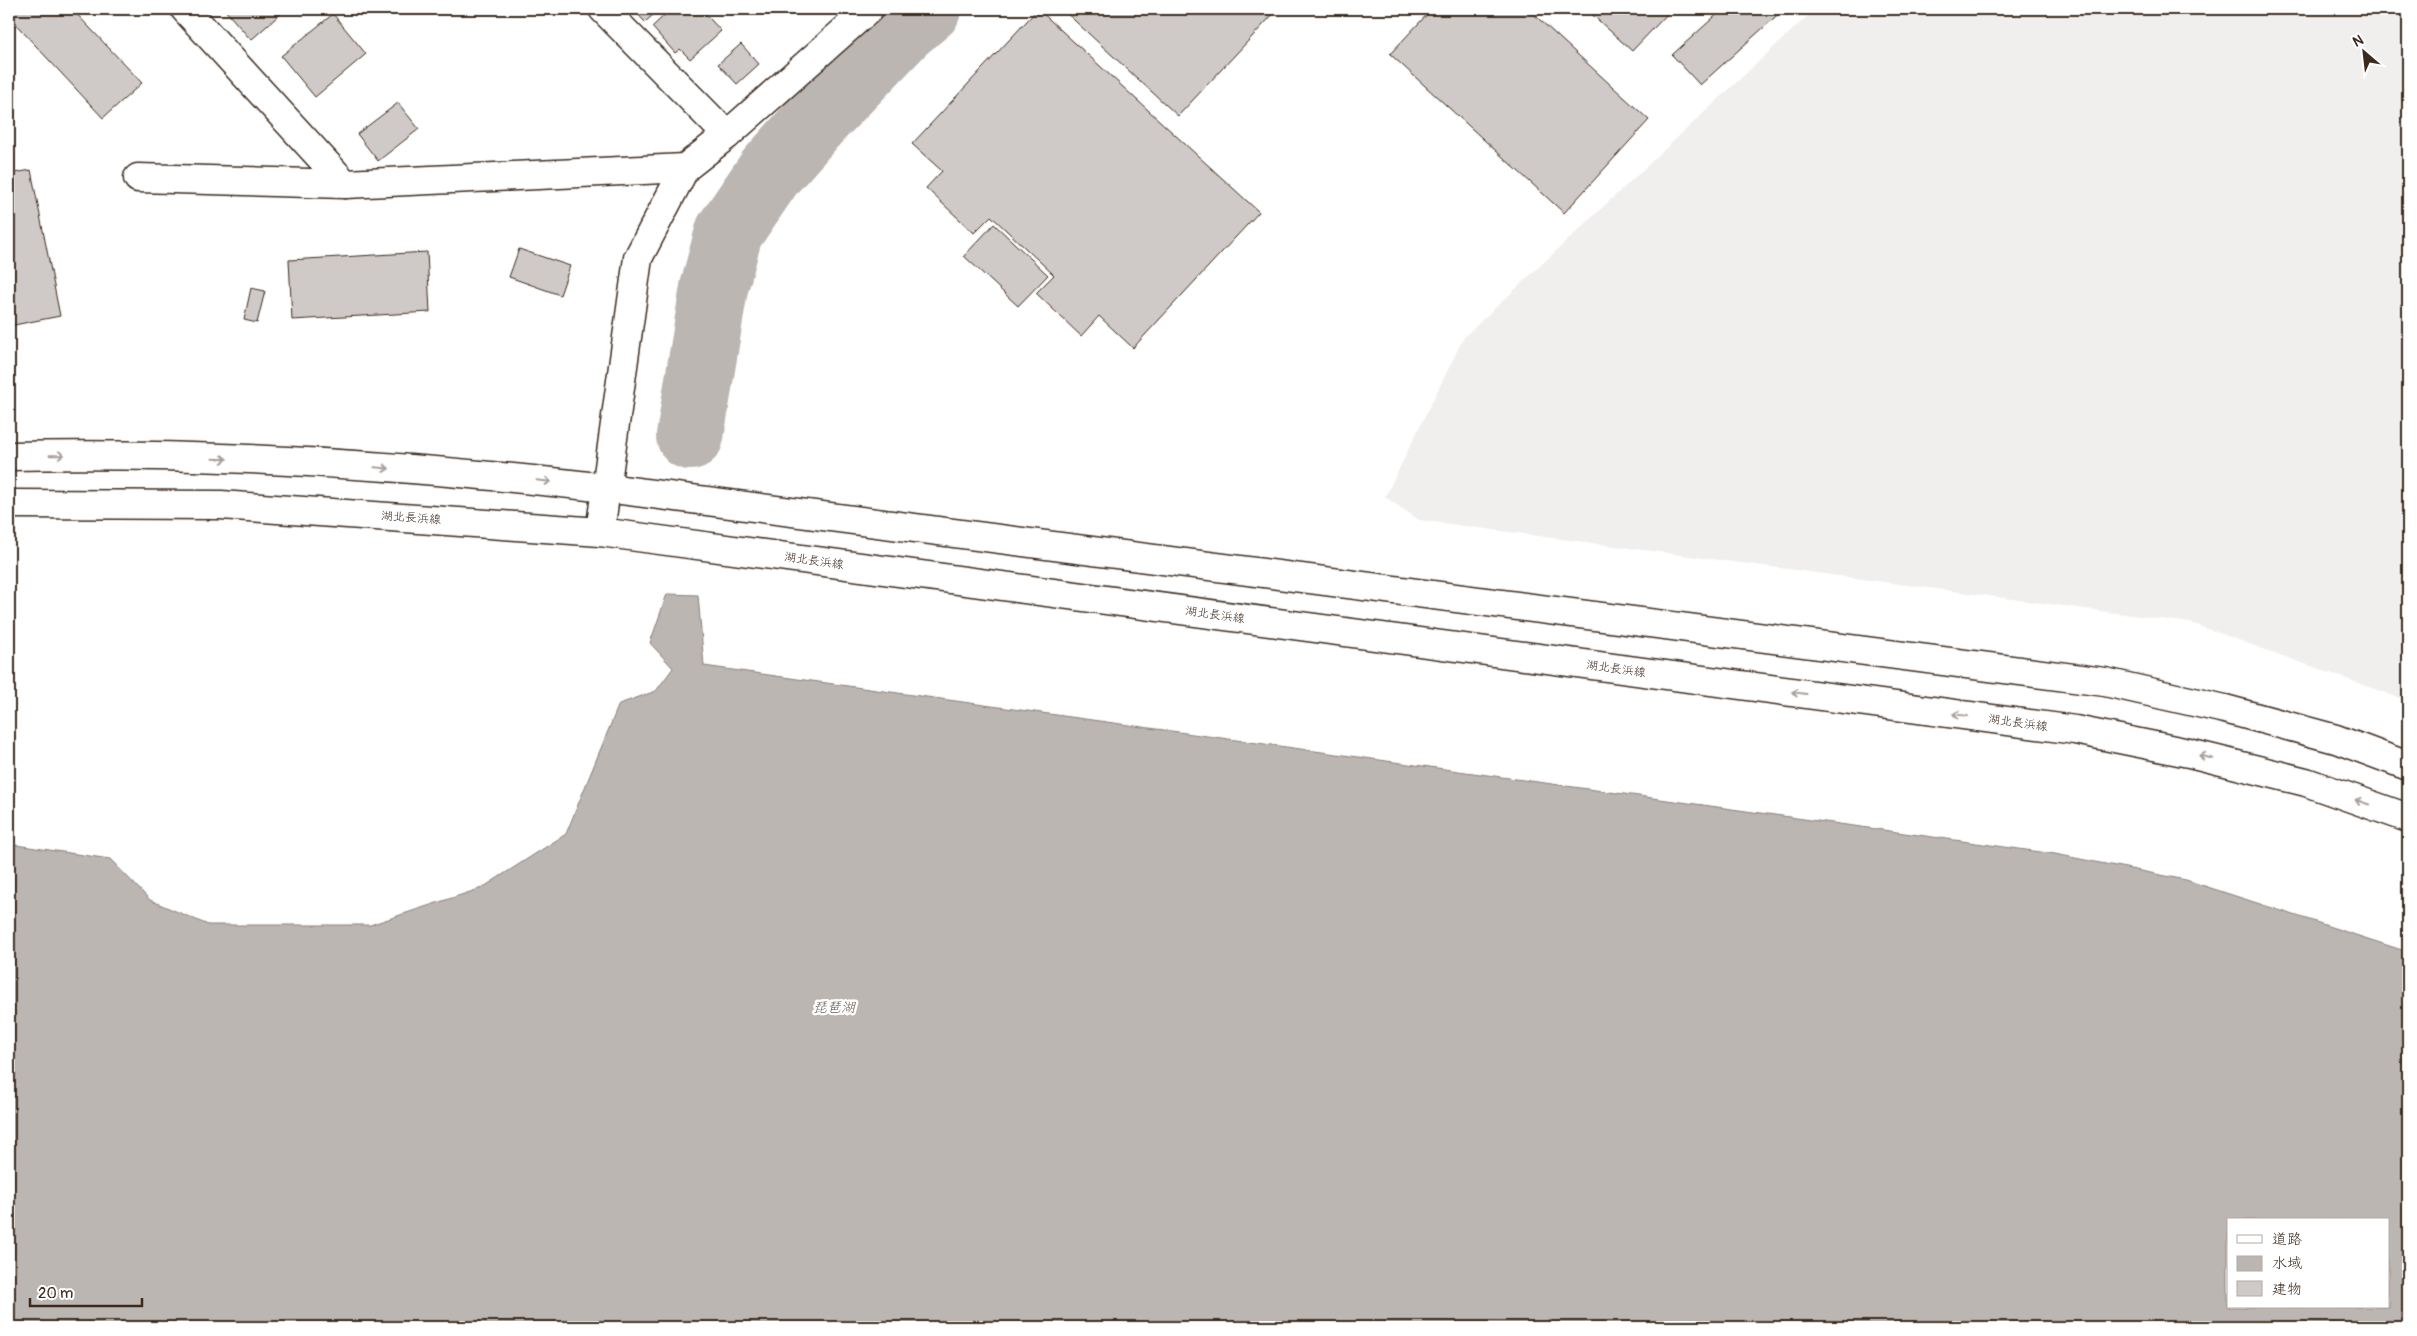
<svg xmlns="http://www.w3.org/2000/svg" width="2417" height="1336" font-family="Pangolin,'Klee One',sans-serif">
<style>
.built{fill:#f1efee}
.water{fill:#bcb6b3;stroke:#887e77;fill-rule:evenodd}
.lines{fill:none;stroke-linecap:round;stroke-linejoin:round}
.river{stroke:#bcb6b3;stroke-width:68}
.building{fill:#cfcac7;stroke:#3b2a1e}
.minor-casing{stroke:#3b2a1e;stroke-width:31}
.major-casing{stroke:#3b2a1e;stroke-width:31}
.minor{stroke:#fff;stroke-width:28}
.major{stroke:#fff;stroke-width:28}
.oneway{stroke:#a79f9a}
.labels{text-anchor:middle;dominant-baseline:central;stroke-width:5;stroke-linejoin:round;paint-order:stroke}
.street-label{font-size:12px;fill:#3b2a1e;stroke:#fff}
.water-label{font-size:14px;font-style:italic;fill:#685b52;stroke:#fff}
</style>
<rect width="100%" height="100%" fill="#fff"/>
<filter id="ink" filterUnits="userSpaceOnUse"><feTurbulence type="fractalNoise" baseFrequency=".02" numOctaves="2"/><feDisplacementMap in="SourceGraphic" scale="10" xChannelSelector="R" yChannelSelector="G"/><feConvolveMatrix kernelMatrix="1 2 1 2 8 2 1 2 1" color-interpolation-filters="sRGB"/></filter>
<g filter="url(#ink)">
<path class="built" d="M 1815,9 L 2408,9 L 2408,701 L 2191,623 L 1419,520 L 1385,497 L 1464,337 Z"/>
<path class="water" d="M 667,594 L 698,595 L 704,666 L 2055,854 L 2186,880 L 2408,952 L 2408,1327 L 9,1327 L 9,844 L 110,859 L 150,900 L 208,925 L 370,925 L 482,888 L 566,834 L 619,704 L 656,691 L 673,668 L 650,643 ZM 2228,1220 L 2388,1220 L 2388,1307 L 2228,1307 Z"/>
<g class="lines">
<path class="river" d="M 690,436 L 714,288 L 729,232 L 770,172 L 817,119 L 904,28 L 927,9"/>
</g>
<g class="building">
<path d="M 9,9 L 72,9 L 142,83 L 103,118 L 9,17 Z"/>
<path d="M 224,9 L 286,9 L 251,40 Z"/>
<path d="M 633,9 L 660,9 L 645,22 Z"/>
<path d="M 671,9 L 701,9 L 721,31 L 690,59 L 680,49 L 675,53 L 652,27 Z"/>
<path d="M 1038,9 L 1259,212 L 1133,348 L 1099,316 L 1081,336 L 1036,293 L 1054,275 L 991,216 L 974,233 L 926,188 L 942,171 L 912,144 Z"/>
<path d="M 1062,9 L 1278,9 L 1178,116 Z"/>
<path d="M 1432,9 L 1528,9 L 1649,120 L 1564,213 L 1390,54 Z"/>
<path d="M 1586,9 L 1672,9 L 1632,51 Z"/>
<path d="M 1723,9 L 1784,9 L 1700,85 L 1672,55 Z"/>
<path d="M 333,14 L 366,54 L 315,97 L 281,56 Z"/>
<path d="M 741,44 L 759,64 L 737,84 L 718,64 Z"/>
<path d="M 398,103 L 419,129 L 378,161 L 357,134 Z"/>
<path d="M 31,170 L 60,316 L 9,326 L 9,174 Z"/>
<path d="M 994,224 L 1048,275 L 1018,306 L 964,256 Z"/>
<path d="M 519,249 L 570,266 L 560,295 L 509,277 Z"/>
<path d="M 427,252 L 430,312 L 292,320 L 289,260 Z"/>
<path d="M 251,288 L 265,291 L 257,323 L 244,320 Z"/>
</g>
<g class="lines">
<defs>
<g id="minor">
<path d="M 185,9 L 345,184"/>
<path d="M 603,9 L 727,135"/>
<path d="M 138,178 L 345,184 L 685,168"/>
<path d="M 600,532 L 638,258 L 685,168 L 727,135 L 869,9"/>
</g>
<g id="major">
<path d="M 9,456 C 208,452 408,465 606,488 L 2105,682 L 2225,709 L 2336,739 L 2408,766"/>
<path d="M 9,504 L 221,505 L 600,532 L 2075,730 L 2189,753 L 2306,782 L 2408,818"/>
</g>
</defs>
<use href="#minor" class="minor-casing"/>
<use href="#major" class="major-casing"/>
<use href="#minor" class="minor"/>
<use href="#major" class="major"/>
</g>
<defs><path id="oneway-shaft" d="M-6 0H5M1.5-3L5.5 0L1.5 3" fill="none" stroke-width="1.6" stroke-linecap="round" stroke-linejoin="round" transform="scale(1.25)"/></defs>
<g class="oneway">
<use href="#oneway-shaft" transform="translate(57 455) rotate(-1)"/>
<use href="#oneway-shaft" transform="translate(220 459) rotate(2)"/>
<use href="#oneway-shaft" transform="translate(382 468) rotate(5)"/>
<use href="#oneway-shaft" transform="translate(544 481) rotate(6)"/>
<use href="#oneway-shaft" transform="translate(1799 693) rotate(-172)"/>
<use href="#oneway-shaft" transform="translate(1960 715) rotate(-172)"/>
<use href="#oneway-shaft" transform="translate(2206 757) rotate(-166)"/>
<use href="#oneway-shaft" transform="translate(2362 802) rotate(-161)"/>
</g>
</g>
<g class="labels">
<g class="street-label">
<text transform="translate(411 518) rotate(4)">湖北長浜線</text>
<text transform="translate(814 561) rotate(8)">湖北長浜線</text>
<text transform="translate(1215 615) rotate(8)">湖北長浜線</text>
<text transform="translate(1616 669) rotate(8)">湖北長浜線</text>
<text transform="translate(2018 723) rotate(8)">湖北長浜線</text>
</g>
<g class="water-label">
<text x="834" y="1007">琵琶湖</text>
</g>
</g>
<rect width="2417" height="1336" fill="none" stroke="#fff" stroke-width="30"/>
<rect x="15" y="15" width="2387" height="1306" fill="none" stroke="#3b2a1e" stroke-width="2" filter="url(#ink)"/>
<rect x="2227" y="1218" width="162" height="90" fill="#ffffff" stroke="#b1aaa5"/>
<rect x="2237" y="1235" width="25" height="8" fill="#ffffff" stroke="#b1aaa5"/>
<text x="2272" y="1244" font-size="15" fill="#3b2a1e">道路</text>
<rect x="2237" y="1256" width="25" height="15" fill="#bcb6b3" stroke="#b1aaa5"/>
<text x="2272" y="1268" font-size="15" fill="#3b2a1e">水域</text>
<rect x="2237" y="1281" width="25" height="15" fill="#cfcac7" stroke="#b1aaa5"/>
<text x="2272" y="1294" font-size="15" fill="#3b2a1e">建物</text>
<g transform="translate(2364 52) rotate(332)" stroke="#ffffff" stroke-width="4" paint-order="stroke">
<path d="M0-4L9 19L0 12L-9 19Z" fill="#3b2a1e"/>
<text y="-8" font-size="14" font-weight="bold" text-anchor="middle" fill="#3b2a1e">N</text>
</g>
<path d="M30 1298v8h112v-8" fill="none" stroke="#3b2a1e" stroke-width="2.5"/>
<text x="38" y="1298" font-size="15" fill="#3b2a1e" stroke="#ffffff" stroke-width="4" paint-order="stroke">20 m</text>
</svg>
